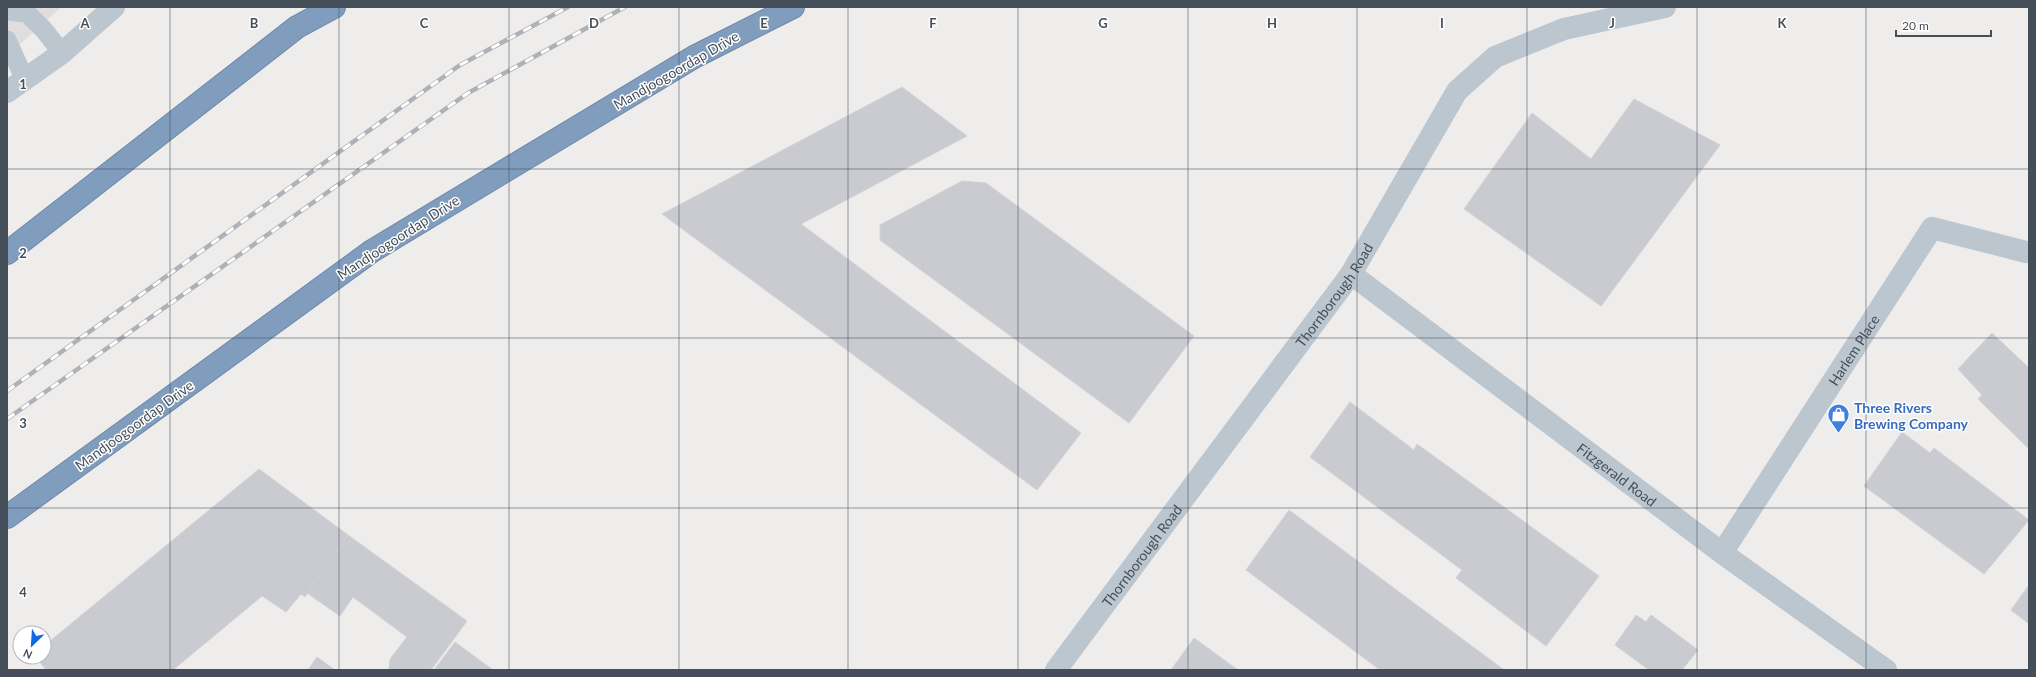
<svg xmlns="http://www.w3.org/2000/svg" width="2036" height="677" font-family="Lato,sans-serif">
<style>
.education{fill:#e0ddde}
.building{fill:#c9cbd1;stroke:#d0d2d8}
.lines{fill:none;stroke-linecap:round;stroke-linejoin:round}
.highway-casing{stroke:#6c88aa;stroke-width:24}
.lane{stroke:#bcc6cf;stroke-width:19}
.street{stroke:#bcc6cf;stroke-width:22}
.highway{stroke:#819dbe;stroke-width:22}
.rail-casing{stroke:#aeb1b7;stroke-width:4.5}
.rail{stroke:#fff;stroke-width:3;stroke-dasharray:9;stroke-linecap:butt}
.grid{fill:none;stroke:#444f5a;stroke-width:1;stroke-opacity:0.55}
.labels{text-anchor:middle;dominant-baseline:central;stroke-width:3;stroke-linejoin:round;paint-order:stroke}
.street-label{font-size:14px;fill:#444f5a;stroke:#fff}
.shop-label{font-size:14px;font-weight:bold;fill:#366cbe;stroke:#fff;text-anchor:start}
.grid-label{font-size:13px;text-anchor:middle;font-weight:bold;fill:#444f5a;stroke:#fff;stroke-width:3;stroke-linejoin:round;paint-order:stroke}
</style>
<rect width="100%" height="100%" fill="#efecec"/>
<path class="education" d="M 7,7 L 61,7 L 7,56 Z"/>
<g class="building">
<path d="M 902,87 L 967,136 L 801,224 L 1081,433 L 1037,490 L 662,214 Z"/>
<path d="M 1634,99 L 1720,145 L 1601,306 L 1464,209 L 1532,113 L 1591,159 Z"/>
<path d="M 962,181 L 986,183 L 1194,336 L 1129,423 L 880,240 L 880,225 Z"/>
<path d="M 1992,333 L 2029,368 L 2029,449 L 1978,399 L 1982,395 L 1958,369 Z"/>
<path d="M 1350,402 L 1414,450 L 1417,444 L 1599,576 L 1546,646 L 1456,578 L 1462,570 L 1310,457 Z"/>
<path d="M 1902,432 L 1930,453 L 1934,448 L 2029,520 L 1984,574 L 1864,486 Z"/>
<path d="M 259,469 L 348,535 L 305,597 L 301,594 L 286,612 L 262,596 L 173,670 L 46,670 L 36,657 L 44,657 L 44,646 Z"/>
<path d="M 1289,510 L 1504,670 L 1380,670 L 1246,570 Z"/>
<path d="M 348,535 L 467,621 L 431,670 L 389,670 L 390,659 L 407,637 L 353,597 L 340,616 L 307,593 Z"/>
<path d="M 2029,585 L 2029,624 L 2011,610 Z"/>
<path d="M 1636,615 L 1646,622 L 1651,615 L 1698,650 L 1682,670 L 1649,670 L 1615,645 Z"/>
<path d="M 1194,638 L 1238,670 L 1171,670 Z"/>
<path d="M 455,642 L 493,670 L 434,670 Z"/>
<path d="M 317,657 L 335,670 L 308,670 Z"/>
</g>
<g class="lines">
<defs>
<g id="highway">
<path d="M 7,253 L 297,27 L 334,7"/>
<path d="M 7,517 L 372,251 L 694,57 L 793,7"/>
</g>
</defs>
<use href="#highway" class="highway-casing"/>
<g class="lane">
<path d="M 7,11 L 27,13 L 44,30 L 62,53"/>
<path d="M 7,40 L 25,80"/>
</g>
<g class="street">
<path d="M 7,92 L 62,53 L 114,7"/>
<path id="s1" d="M 1351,274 L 1722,553 L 1886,670"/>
<path id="s2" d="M 1722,553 L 1932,228 L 2026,252"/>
<path id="s3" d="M 1056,670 L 1351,274 L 1457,91 L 1495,57 L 1564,29 L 1665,7"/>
</g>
<use href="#highway" class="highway"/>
<defs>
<g id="rail">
<path d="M 7,391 L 460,65 L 568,7"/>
<path d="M 7,419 L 468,93 L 625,7"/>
</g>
</defs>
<use href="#rail" class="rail-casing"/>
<use href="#rail" class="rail"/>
</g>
<path class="grid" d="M 170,7 L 170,670M 339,7 L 339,670M 509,7 L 509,670M 679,7 L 679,670M 848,7 L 848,670M 1018,7 L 1018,670M 1188,7 L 1188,670M 1357,7 L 1357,670M 1527,7 L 1527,670M 1697,7 L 1697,670M 1866,7 L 1866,670M 7,169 L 2029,169M 7,338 L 2029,338M 7,508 L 2029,508"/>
<defs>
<symbol id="shop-pin" viewBox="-11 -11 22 30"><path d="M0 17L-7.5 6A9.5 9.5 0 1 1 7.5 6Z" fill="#3f7fe0" stroke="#fff"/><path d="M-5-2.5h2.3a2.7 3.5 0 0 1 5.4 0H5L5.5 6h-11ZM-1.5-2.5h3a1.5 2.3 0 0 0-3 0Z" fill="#fff"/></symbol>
</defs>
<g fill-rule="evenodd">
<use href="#shop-pin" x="1826" y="402" width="25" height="34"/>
</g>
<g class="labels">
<g class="street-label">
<text transform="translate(676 70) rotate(-30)">Mandjoogoordap Drive</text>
<text transform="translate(398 237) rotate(-33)">Mandjoogoordap Drive</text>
<text stroke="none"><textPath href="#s3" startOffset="467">Thornborough Road</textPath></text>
<text stroke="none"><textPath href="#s2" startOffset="242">Harlem Place</textPath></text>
<text transform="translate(134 425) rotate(-36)">Mandjoogoordap Drive</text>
<text stroke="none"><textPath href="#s1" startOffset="333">Fitzgerald Road</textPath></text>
<text stroke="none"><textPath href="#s3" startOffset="143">Thornborough Road</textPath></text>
</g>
<g class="shop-label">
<text x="1854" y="407">Three Rivers<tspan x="1854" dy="16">Brewing Company</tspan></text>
</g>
</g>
<g class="grid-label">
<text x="85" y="28">A</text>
<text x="254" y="28">B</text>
<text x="424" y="28">C</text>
<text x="594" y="28">D</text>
<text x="764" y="28">E</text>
<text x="933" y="28">F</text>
<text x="1103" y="28">G</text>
<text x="1272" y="28">H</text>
<text x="1442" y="28">I</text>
<text x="1612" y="28">J</text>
<text x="1782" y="28">K</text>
<text x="23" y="89">1</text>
<text x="23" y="258">2</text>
<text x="23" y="428">3</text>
<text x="23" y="597">4</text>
</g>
<rect width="2036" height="677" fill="none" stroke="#444f5a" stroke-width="16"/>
<g transform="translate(32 645) rotate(205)"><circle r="19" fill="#ffffff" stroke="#b4b9bd"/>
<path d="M0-3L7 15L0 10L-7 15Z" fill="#1168e4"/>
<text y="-6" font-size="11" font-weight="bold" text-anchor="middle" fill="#444f5a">N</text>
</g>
<path d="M1896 30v6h95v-6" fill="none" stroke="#444f5a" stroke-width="2"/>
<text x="1902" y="30" font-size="12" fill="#444f5a" stroke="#ffffff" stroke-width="3" paint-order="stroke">20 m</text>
</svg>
